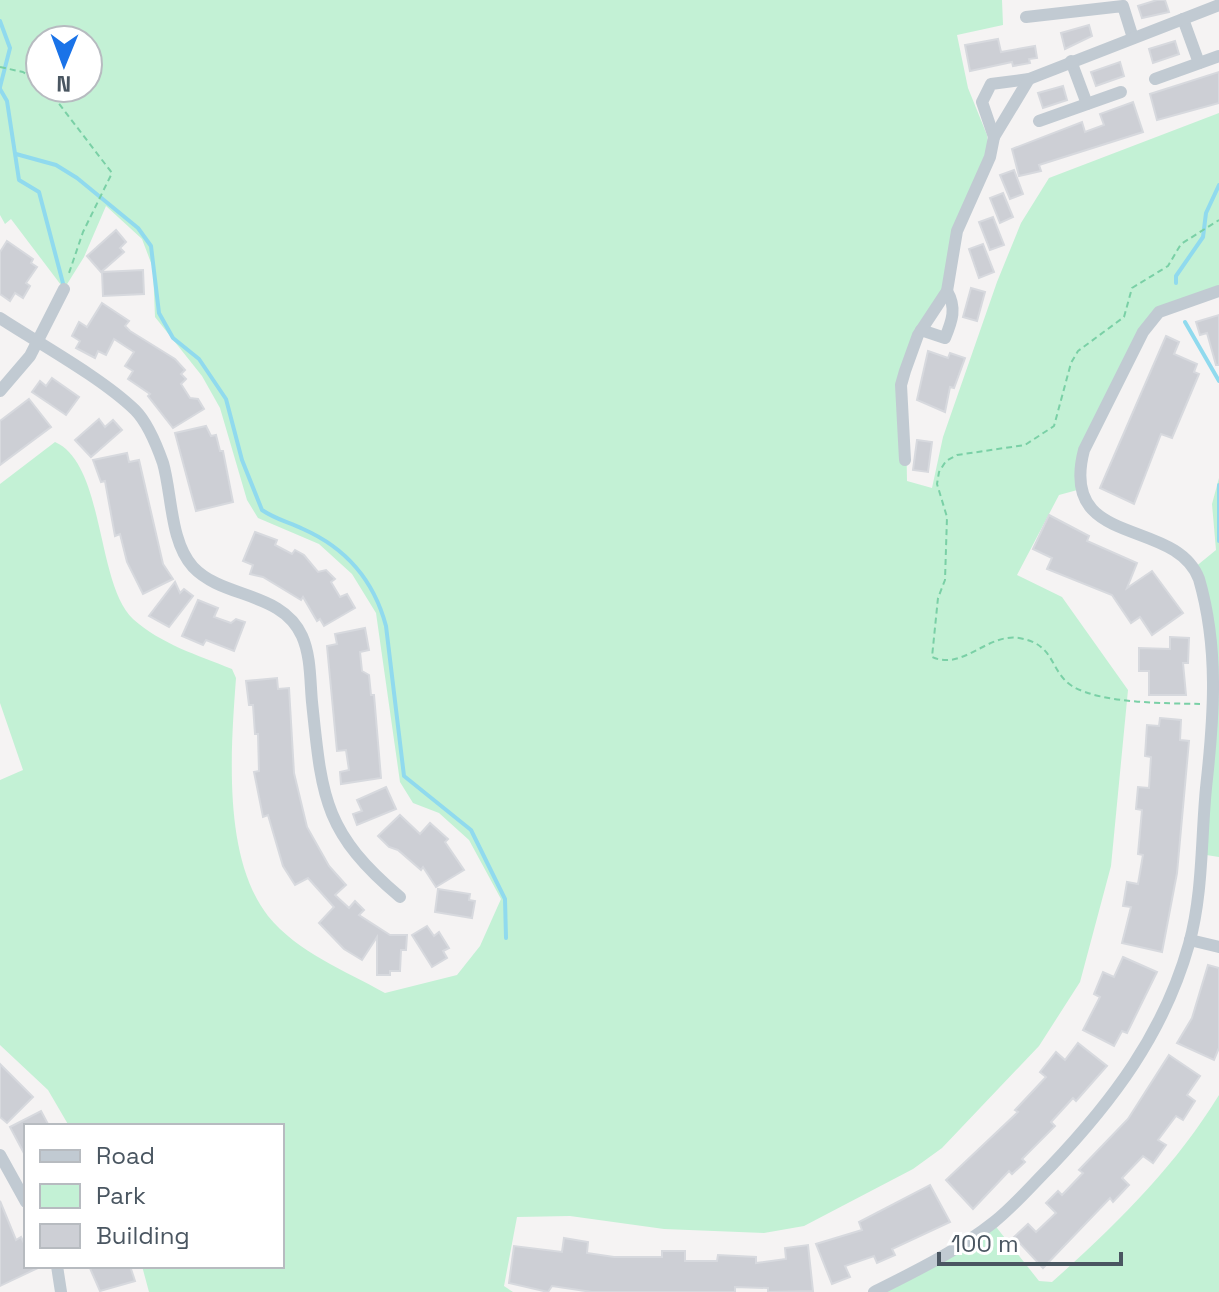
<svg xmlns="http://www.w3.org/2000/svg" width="1219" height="1292" font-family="'Space Grotesk',sans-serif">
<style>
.green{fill:#c3f1d5;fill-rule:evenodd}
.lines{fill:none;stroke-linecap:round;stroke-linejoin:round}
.stream{stroke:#90daee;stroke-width:4}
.building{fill:#cdcfd5;stroke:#d7d9de;stroke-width:2}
.path{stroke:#7ad0a6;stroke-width:2;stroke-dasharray:6 4;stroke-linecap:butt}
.minor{stroke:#c1cad2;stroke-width:12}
</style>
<rect width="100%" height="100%" fill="#f5f3f3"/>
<g class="green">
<path d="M 0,0 L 1002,0 L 1003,25 L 957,35 L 968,88 L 987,135 L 990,157 L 957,231 L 947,291 L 905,371 L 907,481 L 932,488 L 943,437 L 997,282 L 1021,223 L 1049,178 L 1219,113 L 1219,291 L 1160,312 L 1084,450 L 1081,489 L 1059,495 L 1017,575 L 1062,597 L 1128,690 L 1111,866 L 1080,982 L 1039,1046 L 942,1148 L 913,1169 L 804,1226 L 764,1233 L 664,1229 L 570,1216 L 517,1217 L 504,1286 L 513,1292 L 149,1292 L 142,1266 L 282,1266 L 282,1126 L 69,1126 L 48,1090 L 0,1045 L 0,780 L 23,770 L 0,703 L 0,484 L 55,442 C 105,464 96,584 133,619 C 161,644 197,655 232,669 L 236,678 C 231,748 222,857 268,916 C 297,952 346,971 385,993 L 457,975 L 480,946 L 501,899 L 469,840 L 439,813 L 413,803 L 400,782 L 376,613 L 352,574 L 319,544 L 258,518 L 247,500 L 220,408 L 202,376 L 155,317 L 153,268 L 142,239 L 106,206 L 84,257 L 64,289 L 11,219 L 5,224 L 0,215 ZM 40,40 L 88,40 L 88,88 L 40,88 Z"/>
<path d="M 1219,478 L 1219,857 L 1200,854 L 1218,697 L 1194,568 L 1216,550 L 1212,504 Z"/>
<path d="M 1219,1095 L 1219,1292 L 874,1292 L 993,1223 L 1039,1281 L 1052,1282 C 1115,1226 1175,1167 1219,1095 Z"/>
</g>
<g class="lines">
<g class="stream">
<path d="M 0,21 L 10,48 L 0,87"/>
<path d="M 0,89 L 7,101 L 19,180 L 39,192 L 64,287"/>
<path d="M 16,154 L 56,165 L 77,178 L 138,228 L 151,246 L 159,313 L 173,338 L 199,359 L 226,399 L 242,460 L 262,510 C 275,519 288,522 303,529 C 346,548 374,581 386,626 L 404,776 L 471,830 L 505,899 L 506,938"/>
<path d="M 1176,283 L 1176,276 L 1203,237 L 1206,213 L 1219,185"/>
<path d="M 1185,322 L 1219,381"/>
<path d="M 1219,485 L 1219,541"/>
</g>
</g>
<g class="building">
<path d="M 1157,0 L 1165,0 L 1169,12 L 1142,18 L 1138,6 Z"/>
<path d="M 1089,25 L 1092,36 L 1065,49 L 1061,33 Z"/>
<path d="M 998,39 L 1001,52 L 1035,46 L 1037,58 L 1029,59 L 1030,63 L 1013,66 L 1012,62 L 970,71 L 965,45 Z"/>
<path d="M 1175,41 L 1179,54 L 1153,63 L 1149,49 Z"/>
<path d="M 1120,62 L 1124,76 L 1096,86 L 1091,72 Z"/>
<path d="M 1219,72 L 1219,103 L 1157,120 L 1150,94 Z"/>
<path d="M 1063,86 L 1067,100 L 1043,108 L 1038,93 Z"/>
<path d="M 1133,102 L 1143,132 L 1039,165 L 1041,171 L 1019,176 L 1012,149 L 1082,122 L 1085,132 L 1104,125 L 1100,114 Z"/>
<path d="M 1014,170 L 1023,194 L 1010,199 L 1000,175 Z"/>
<path d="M 1003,193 L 1013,217 L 1000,223 L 990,198 Z"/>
<path d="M 993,217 L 1004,245 L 990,250 L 979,222 Z"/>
<path d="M 116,230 L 126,242 L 120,248 L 124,252 L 101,272 L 87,256 Z"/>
<path d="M 7,241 L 33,259 L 31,263 L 37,267 L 26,283 L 30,286 L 23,298 L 15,293 L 10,301 L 0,294 L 0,252 Z"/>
<path d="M 983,244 L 994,272 L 979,278 L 969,249 Z"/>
<path d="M 143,270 L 144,294 L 103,296 L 102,272 Z"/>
<path d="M 971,288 L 985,292 L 977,321 L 963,317 Z"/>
<path d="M 102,303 L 129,321 L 125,326 L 130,331 L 175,359 L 185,370 L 181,374 L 186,379 L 181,384 L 190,398 L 198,399 L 204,409 L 173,428 L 148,396 L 150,394 L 128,379 L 133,371 L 125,366 L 134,352 L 114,339 L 106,355 L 98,351 L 95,358 L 76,348 L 80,341 L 72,336 L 79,322 L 87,327 Z"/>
<path d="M 1219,315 L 1219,365 L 1216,365 L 1207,333 L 1200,335 L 1196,322 Z"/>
<path d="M 1166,336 L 1179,342 L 1174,354 L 1197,364 L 1194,372 L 1199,374 L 1172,438 L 1161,434 L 1134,504 L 1100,488 Z"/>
<path d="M 928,351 L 948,358 L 950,353 L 965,358 L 954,388 L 950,387 L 945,412 L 917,400 Z"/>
<path d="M 52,378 L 79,397 L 66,415 L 32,392 L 40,381 L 46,386 Z"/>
<path d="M 29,399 L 51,427 L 0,465 L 0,421 Z"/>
<path d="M 99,419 L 105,427 L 113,420 L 122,430 L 91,457 L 75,440 Z"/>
<path d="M 206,426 L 211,436 L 216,435 L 220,451 L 223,451 L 233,502 L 196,511 L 175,433 Z"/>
<path d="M 917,440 L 932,442 L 928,472 L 913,470 Z"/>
<path d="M 127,453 L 129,462 L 139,460 L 163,564 L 173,579 L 143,594 L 127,562 L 120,534 L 115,536 L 105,481 L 101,482 L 93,460 Z"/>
<path d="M 1049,515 L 1089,536 L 1087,541 L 1137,563 L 1127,588 L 1152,571 L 1183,613 L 1152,635 L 1140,617 L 1131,623 L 1112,595 L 1047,569 L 1052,558 L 1033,549 Z"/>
<path d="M 255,532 L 277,540 L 275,545 L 292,554 L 295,550 L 304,555 L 318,572 L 326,570 L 335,579 L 331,582 L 340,597 L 347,594 L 355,608 L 324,626 L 320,619 L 317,621 L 303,597 L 301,600 L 263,577 L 250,574 L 253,565 L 243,561 Z"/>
<path d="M 175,582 L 180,593 L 184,589 L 193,596 L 169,627 L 149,616 Z"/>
<path d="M 198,600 L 218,608 L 214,617 L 231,623 L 236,619 L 245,622 L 234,651 L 206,640 L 203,645 L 182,636 Z"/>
<path d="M 365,628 L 369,650 L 360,652 L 362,671 L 369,675 L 371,695 L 374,695 L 381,778 L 341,784 L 340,772 L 349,770 L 346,750 L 337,751 L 327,646 L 337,644 L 335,634 Z"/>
<path d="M 1170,637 L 1189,638 L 1188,663 L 1183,663 L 1186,695 L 1149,695 L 1149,671 L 1139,671 L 1139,648 L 1170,649 Z"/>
<path d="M 277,678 L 278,689 L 289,688 L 294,773 L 307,827 L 329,866 L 346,885 L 335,895 L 349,908 L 355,901 L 364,910 L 359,915 L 390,935 L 407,935 L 406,950 L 401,950 L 400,971 L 390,971 L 390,975 L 377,975 L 377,937 L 362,960 L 344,949 L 319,923 L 334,907 L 308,878 L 295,885 L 283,866 L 268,815 L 263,817 L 254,772 L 259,771 L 258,734 L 255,734 L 253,705 L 249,705 L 246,681 Z"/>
<path d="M 1160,718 L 1181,720 L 1180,740 L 1189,741 L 1177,873 L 1162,952 L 1122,943 L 1131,907 L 1123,906 L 1127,882 L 1138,884 L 1143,855 L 1138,854 L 1142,810 L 1136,809 L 1138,787 L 1149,788 L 1151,757 L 1145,756 L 1147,725 L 1159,726 Z"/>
<path d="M 386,787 L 396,809 L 357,825 L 353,814 L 362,811 L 357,800 Z"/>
<path d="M 400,815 L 420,834 L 430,823 L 448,839 L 445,842 L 464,870 L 436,887 L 423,867 L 421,870 L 398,850 L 389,847 L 378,836 Z"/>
<path d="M 438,889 L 470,894 L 469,900 L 475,901 L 472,918 L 435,912 Z"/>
<path d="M 427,926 L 434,936 L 439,932 L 449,948 L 443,951 L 447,958 L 432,967 L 412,935 Z"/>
<path d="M 1123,957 L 1157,972 L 1127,1033 L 1122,1031 L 1114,1046 L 1083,1030 L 1100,997 L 1094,994 L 1103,972 L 1114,977 Z"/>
<path d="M 1208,965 L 1219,968 L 1219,1048 L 1214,1060 L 1177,1043 L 1192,1018 Z"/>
<path d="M 1078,1043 L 1107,1066 L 1076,1101 L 1073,1098 L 1051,1122 L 1055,1126 L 1022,1159 L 1025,1162 L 1012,1174 L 1009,1171 L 973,1209 L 946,1180 L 1018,1112 L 1015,1110 L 1046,1077 L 1040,1072 L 1056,1052 L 1065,1060 Z"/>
<path d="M 1169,1055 L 1200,1076 L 1187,1095 L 1195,1101 L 1183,1120 L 1176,1116 L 1158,1140 L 1166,1145 L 1153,1163 L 1143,1156 L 1122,1178 L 1129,1185 L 1113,1202 L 1110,1198 L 1043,1268 L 1014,1237 L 1028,1224 L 1036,1232 L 1056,1213 L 1046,1203 L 1058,1191 L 1062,1195 L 1083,1173 L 1079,1170 L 1128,1119 Z"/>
<path d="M 0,1064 L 33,1097 L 7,1123 L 0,1117 Z"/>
<path d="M 41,1111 L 49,1126 L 26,1126 L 26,1157 L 10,1127 Z"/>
<path d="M 930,1185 L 950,1222 L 892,1249 L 895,1255 L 877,1263 L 874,1256 L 845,1266 L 850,1277 L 832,1284 L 816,1244 L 862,1230 L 859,1222 Z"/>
<path d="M 0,1201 L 16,1240 L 21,1237 L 26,1247 L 26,1266 L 42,1266 L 0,1286 Z"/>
<path d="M 564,1238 L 588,1242 L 587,1253 L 614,1257 L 662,1257 L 662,1251 L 685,1251 L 685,1261 L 717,1261 L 718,1255 L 756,1257 L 756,1263 L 786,1259 L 785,1248 L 808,1245 L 813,1291 L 768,1292 L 768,1288 L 735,1287 L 735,1292 L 592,1292 L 552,1286 L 548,1292 L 509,1283 L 514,1246 L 562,1252 Z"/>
<path d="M 89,1266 L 130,1266 L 135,1281 L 100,1291 Z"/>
</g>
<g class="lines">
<g class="path">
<path d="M 0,67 L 23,72 L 40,83"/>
<path d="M 47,88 L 112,173 L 83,232 L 68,276"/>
<path d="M 1200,704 C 1166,703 1102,704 1072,686 C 1049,671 1056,644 1019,638 C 987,633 963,671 932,657 L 938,598 L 945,580 L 947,517 L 937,484 L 939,472 L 946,461 L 957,455 L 1025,445 L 1054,426 L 1071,363 L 1078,351 L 1124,317 L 1132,288 L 1168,266 L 1181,244 L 1219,220"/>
</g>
<g class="minor">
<path d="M 1026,17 L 1123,6 L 1133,38"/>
<path d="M 1183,19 L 1199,63"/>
<path d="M 1071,61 L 1087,104"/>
<path d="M 1155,79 L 1219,56"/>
<path d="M 1039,121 L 1121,92"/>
<path d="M 994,137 L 982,102 L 991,84 L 1029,79 L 1219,5"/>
<path d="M 0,318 C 40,344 102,378 135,410 C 148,423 157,446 163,463 C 172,494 170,542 193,567 C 223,599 282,591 302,636 C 311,656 310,681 312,702 C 322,797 323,832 400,897"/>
<path d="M 921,330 L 945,338 C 952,321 957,308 947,291"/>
<path d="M 0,391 L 30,356 L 64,289"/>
<path d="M 905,460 L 901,385 L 905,371 L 918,335 L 947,291 L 957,231 L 990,157 L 994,137 L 1029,79"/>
<path d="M 1190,940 L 1219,947"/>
<path d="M 0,1155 L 26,1202"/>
<path d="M 57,1266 L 61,1292"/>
<path d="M 874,1292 C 914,1272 959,1250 994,1222 C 1014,1206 1032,1185 1050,1167 C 1113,1101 1164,1033 1189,944 C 1203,894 1201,839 1206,788 C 1214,716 1219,648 1199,579 C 1175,516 1058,550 1084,450 L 1143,332 L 1159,312 L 1219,291"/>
</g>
</g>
<rect x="24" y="1124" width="260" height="144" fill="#ffffff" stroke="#b7bbc0" stroke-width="2"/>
<rect x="40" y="1150" width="40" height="12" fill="#c1cad2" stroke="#b7bbc0" stroke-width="2"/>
<text x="96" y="1164" font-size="24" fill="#4a5661">Road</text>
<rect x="40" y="1184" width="40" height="24" fill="#c3f1d5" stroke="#b7bbc0" stroke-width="2"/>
<text x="96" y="1204" font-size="24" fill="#4a5661">Park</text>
<rect x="40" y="1224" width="40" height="24" fill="#cdcfd5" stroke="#b7bbc0" stroke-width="2"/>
<text x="96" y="1244" font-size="24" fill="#4a5661">Building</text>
<g transform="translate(64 64) rotate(181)"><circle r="38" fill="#ffffff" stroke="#b7bbc0" stroke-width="2"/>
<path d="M0-6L14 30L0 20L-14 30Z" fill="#1a73e8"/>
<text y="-12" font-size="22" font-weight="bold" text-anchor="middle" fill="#4a5661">N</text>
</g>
<path d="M939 1252v12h182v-12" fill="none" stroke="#4a5661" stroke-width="4"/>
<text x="951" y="1252" font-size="24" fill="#4a5661" stroke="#ffffff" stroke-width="6" paint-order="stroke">100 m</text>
</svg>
